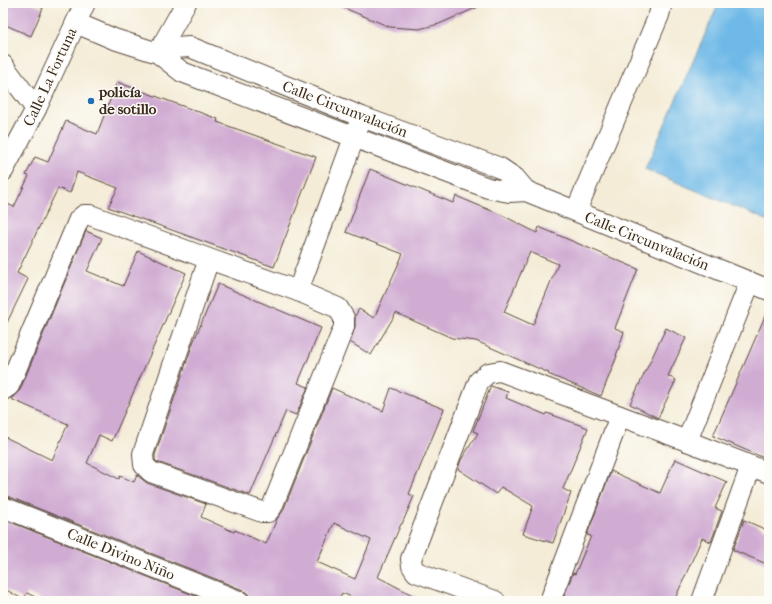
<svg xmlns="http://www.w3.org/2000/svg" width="772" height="604" font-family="'IM FELL French Canon',serif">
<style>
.water{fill:#6eb9e7;stroke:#547282}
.building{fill:#d0acd3;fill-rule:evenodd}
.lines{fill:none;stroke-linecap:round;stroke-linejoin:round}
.minor-casing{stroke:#57473a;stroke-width:22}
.minor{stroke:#fff;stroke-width:20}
.poi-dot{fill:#1f6fb2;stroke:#fdfcf7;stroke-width:1.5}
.labels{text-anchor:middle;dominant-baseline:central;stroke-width:3;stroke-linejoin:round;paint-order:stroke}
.street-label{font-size:15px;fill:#3b2a1e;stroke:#fdfcf7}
.poi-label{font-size:15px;font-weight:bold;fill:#3b2a1e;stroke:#fdfcf7;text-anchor:start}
</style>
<rect width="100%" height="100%" fill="#fdfcf7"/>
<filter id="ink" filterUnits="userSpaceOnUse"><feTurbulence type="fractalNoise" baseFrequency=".025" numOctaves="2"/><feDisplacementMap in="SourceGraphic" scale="8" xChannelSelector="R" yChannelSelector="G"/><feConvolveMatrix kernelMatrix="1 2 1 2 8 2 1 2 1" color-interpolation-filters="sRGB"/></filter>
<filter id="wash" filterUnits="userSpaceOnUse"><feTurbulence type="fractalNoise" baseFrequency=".012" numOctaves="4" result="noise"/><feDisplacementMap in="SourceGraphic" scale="16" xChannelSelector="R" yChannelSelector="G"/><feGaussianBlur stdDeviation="0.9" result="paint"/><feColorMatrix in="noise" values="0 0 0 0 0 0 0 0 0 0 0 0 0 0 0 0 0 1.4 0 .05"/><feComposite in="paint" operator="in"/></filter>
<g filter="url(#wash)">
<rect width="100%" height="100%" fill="#f4ecd7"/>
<path class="water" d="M 719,3 L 769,3 L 769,221 L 645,169 Z"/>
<g id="blocks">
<g class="building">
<path d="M 3,3 L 30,3 L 43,8 L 31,36 L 3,24 Z"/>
<path d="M 332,3 L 487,3 L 439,24 L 419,29 L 390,27 Z"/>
<path d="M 117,82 L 218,119 L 217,122 L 316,157 L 274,267 L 108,207 L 118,188 L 77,172 L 70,193 L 58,188 L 17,273 L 28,279 L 3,331 L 3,202 L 14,207 L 29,176 L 26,175 L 35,157 L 48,162 L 66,121 L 97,134 Z"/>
<path d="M 370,169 L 453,203 L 456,196 L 504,216 L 537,233 L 539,227 L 638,269 L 615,328 L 624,332 L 616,356 L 617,356 L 601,396 L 548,374 L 549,373 L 476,341 L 452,338 L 396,313 L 371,355 L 350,342 L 355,327 L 355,316 L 359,309 L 374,318 L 403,254 L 346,232 ZM 530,252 L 558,264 L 533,325 L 504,312 Z"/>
<path d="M 86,231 L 102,238 L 87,271 L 123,286 L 138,251 L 186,273 L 112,441 L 99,435 L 87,463 L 119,479 L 120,476 L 134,482 L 137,475 L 147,483 L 206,504 L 201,517 L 234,532 L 235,530 L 266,544 L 277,519 L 283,511 L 332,388 L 383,411 L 391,388 L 444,409 L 409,494 L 414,496 L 402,524 L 401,524 L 378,577 L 424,601 L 361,601 L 342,593 L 338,601 L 250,601 L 248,594 L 243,590 L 7,496 L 3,496 L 3,436 L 52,460 L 68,424 L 11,399 L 20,390 ZM 334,523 L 371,540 L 355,579 L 317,562 Z"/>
<path d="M 218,284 L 321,328 L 298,383 L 308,387 L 296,415 L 286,411 L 250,495 L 157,462 L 155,460 L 155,455 L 193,343 Z"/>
<path d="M 769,307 L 769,460 L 713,436 Z"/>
<path d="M 666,328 L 686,338 L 668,376 L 676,380 L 658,418 L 630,404 Z"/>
<path d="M 491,386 L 508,392 L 506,398 L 546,415 L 547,413 L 588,428 L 563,489 L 571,493 L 553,543 L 523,534 L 533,506 L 501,487 L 496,494 L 458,469 L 461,460 L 478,433 L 473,431 Z"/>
<path d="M 675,459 L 727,482 L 715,508 L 722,511 L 711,542 L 702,538 L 674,601 L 562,601 L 573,573 L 575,574 L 591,536 L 587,535 L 611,471 L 660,493 Z"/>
<path d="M 3,519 L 208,601 L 43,601 L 27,593 L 24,600 L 3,588 Z"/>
<path d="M 744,520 L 769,531 L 769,565 L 733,550 Z"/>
</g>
</g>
</g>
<g filter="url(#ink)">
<use href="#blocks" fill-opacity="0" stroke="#57473a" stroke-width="1"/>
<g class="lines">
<defs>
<g id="minor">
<path d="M 76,23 L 114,39 L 158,53 L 182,72 L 488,188 L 509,192 L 526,191 L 769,290"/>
<path d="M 158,53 L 175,48 L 190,47 L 362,117 L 500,168 L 515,178 L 526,191"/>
<path d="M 158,53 L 186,3"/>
<path d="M 3,65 L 36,109"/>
<path d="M 3,171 L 36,109 L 85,3"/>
<path d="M 576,211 L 659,15 L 662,3"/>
<path d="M 298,291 L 359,124"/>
<path d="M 3,390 L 9,386 L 79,219 L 84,215 L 90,215 L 209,259 L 143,454 L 144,465 L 151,472 L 262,512 L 268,512 L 272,507 L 344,327 L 344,318 L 338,308 L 298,291 L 209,259"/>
<path d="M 687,441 L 750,282"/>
<path d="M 3,507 L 239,601"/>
<path d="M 495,601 L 416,572 L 412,566 L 411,559 L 479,381 L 488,373 L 500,371 L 687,441 L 769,473"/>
<path d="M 550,601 L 620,416"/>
<path d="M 702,601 L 751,466"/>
</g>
</defs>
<use href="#minor" class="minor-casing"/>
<use href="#minor" class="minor"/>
</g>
</g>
<circle class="poi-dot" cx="91" cy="101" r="4"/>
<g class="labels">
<g class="street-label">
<text transform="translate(50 77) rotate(-65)">Calle La Fortuna</text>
<text transform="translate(345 109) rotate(21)">Calle Circunvalación</text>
<text transform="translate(647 241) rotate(22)">Calle Circunvalación</text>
<text transform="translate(121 554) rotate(22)">Calle Divino Niño</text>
</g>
<g class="poi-label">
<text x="99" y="92">policía<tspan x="99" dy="17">de sotillo</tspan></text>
</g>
</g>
<rect width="772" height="604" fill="none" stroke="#fdfcf7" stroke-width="16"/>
</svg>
